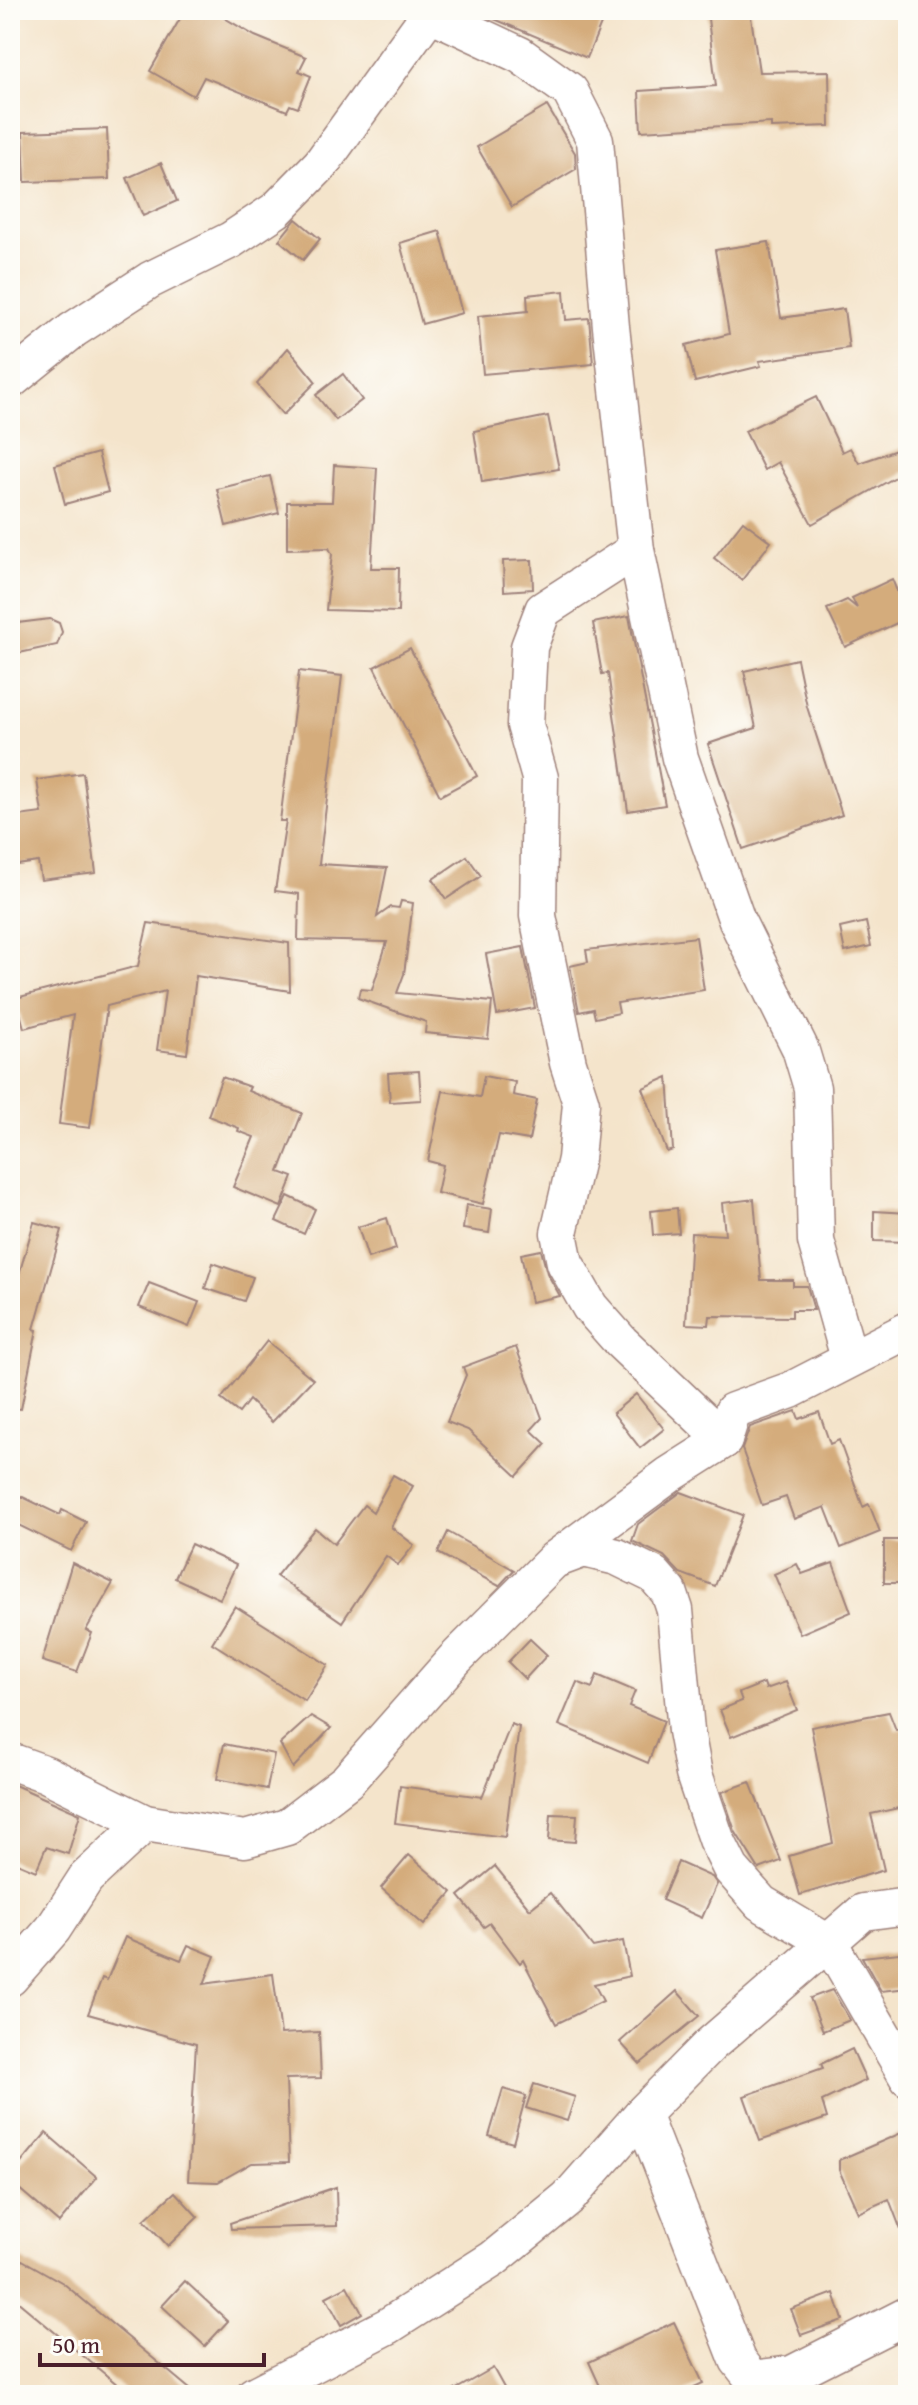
<svg xmlns="http://www.w3.org/2000/svg" width="918" height="2405" font-family="'Gentium Book Plus',serif">
<style>
.building{fill:#d4ac7b}
.lines{fill:none;stroke-linecap:round;stroke-linejoin:round}
.minor-casing{stroke:#9f827b;stroke-width:39}
.minor{stroke:#fff;stroke-width:36}
</style>
<rect width="100%" height="100%" fill="#fdfcf7"/>
<filter id="ink" filterUnits="userSpaceOnUse"><feTurbulence type="fractalNoise" baseFrequency=".0125" numOctaves="2"/><feDisplacementMap in="SourceGraphic" scale="16" xChannelSelector="R" yChannelSelector="G"/><feConvolveMatrix kernelMatrix="1 2 1 2 8 2 1 2 1" color-interpolation-filters="sRGB"/></filter>
<filter id="wash" filterUnits="userSpaceOnUse"><feTurbulence type="fractalNoise" baseFrequency=".006" numOctaves="4" result="noise"/><feDisplacementMap in="SourceGraphic" scale="32" xChannelSelector="R" yChannelSelector="G"/><feGaussianBlur stdDeviation="1.8" result="paint"/><feColorMatrix in="noise" values="0 0 0 0 0 0 0 0 0 0 0 0 0 0 0 0 0 1.4 0 .05"/><feComposite in="paint" operator="in"/></filter>
<g filter="url(#wash)">
<rect width="100%" height="100%" fill="#f4e4cb"/>
<g id="blocks">
<g class="building">
<path d="M 185,10 L 211,10 L 255,36 L 306,57 L 299,71 L 311,76 L 298,108 L 290,105 L 287,111 L 204,77 L 194,96 L 150,71 Z"/>
<path d="M 473,10 L 581,10 L 603,19 L 587,58 Z"/>
<path d="M 707,10 L 750,10 L 759,72 L 829,71 L 830,126 L 771,128 L 771,123 L 641,131 L 639,91 L 716,86 Z"/>
<path d="M 547,106 L 575,153 L 576,169 L 512,207 L 477,147 Z"/>
<path d="M 107,129 L 109,179 L 25,182 L 23,132 Z"/>
<path d="M 161,163 L 177,201 L 143,216 L 127,178 Z"/>
<path d="M 296,219 L 320,239 L 303,260 L 279,240 Z"/>
<path d="M 440,231 L 462,313 L 422,324 L 400,243 Z"/>
<path d="M 769,242 L 781,318 L 844,309 L 849,348 L 759,361 L 761,366 L 695,382 L 686,345 L 729,334 L 715,250 Z"/>
<path d="M 564,291 L 566,320 L 589,318 L 593,364 L 483,374 L 478,316 L 528,311 L 527,295 Z"/>
<path d="M 288,348 L 316,382 L 283,415 L 257,384 Z"/>
<path d="M 343,374 L 362,400 L 336,420 L 316,395 Z"/>
<path d="M 816,397 L 842,452 L 850,448 L 859,463 L 908,446 L 908,470 L 812,524 L 778,462 L 764,470 L 745,431 Z"/>
<path d="M 548,416 L 559,469 L 482,482 L 474,431 Z"/>
<path d="M 98,453 L 108,492 L 65,504 L 55,465 Z"/>
<path d="M 334,465 L 377,468 L 371,568 L 399,568 L 398,612 L 326,610 L 332,554 L 329,548 L 287,549 L 287,502 L 332,502 Z"/>
<path d="M 270,476 L 279,513 L 226,526 L 217,489 Z"/>
<path d="M 743,521 L 771,542 L 742,580 L 714,558 Z"/>
<path d="M 532,560 L 533,589 L 504,591 L 503,561 Z"/>
<path d="M 892,579 L 908,618 L 845,647 L 827,609 L 847,600 L 857,608 L 852,598 Z"/>
<path d="M 629,616 L 665,805 L 628,811 L 608,673 L 602,674 L 593,623 Z"/>
<path d="M 50,619 L 59,623 L 62,632 L 57,645 L 10,655 L 10,624 Z"/>
<path d="M 410,648 L 477,776 L 440,796 L 374,667 Z"/>
<path d="M 797,659 L 807,707 L 842,815 L 743,849 L 708,744 L 756,728 L 744,671 Z"/>
<path d="M 299,671 L 342,676 L 319,864 L 387,868 L 377,917 L 391,907 L 399,908 L 401,901 L 413,903 L 404,974 L 397,993 L 492,1002 L 488,1039 L 425,1033 L 426,1022 L 358,998 L 360,989 L 372,990 L 387,942 L 298,940 L 299,894 L 275,891 L 286,821 L 280,821 Z"/>
<path d="M 83,773 L 96,873 L 41,880 L 38,862 L 17,865 L 11,817 L 42,813 L 37,780 Z"/>
<path d="M 467,856 L 481,876 L 446,899 L 433,879 Z"/>
<path d="M 866,922 L 871,946 L 845,952 L 840,928 Z"/>
<path d="M 148,923 L 289,943 L 290,991 L 196,976 L 187,1054 L 157,1050 L 165,991 L 107,1006 L 90,1128 L 59,1124 L 73,1015 L 24,1028 L 16,998 L 138,966 Z"/>
<path d="M 696,937 L 704,990 L 617,1003 L 619,1013 L 595,1018 L 593,1009 L 579,1012 L 570,966 L 588,962 L 586,950 Z"/>
<path d="M 523,947 L 535,1008 L 497,1015 L 486,954 Z"/>
<path d="M 419,1071 L 421,1100 L 390,1102 L 388,1073 Z"/>
<path d="M 484,1076 L 515,1082 L 513,1095 L 537,1100 L 529,1140 L 499,1135 L 483,1204 L 437,1193 L 443,1165 L 428,1161 L 443,1091 L 480,1097 Z"/>
<path d="M 222,1077 L 250,1087 L 248,1091 L 302,1113 L 279,1172 L 293,1177 L 281,1207 L 233,1187 L 254,1137 L 238,1131 L 239,1128 L 208,1116 Z"/>
<path d="M 668,1077 L 673,1150 L 667,1152 L 643,1088 Z"/>
<path d="M 288,1196 L 315,1209 L 304,1234 L 276,1221 Z"/>
<path d="M 754,1199 L 761,1280 L 793,1280 L 793,1286 L 807,1286 L 814,1310 L 792,1310 L 792,1317 L 710,1316 L 709,1325 L 686,1324 L 691,1233 L 725,1235 L 722,1203 Z"/>
<path d="M 466,1205 L 492,1209 L 489,1233 L 463,1229 Z"/>
<path d="M 677,1208 L 679,1233 L 653,1235 L 651,1211 Z"/>
<path d="M 874,1211 L 908,1213 L 908,1242 L 874,1241 Z"/>
<path d="M 387,1218 L 396,1249 L 368,1258 L 358,1227 Z"/>
<path d="M 34,1222 L 62,1230 L 34,1329 L 37,1330 L 21,1409 L 10,1408 L 10,1306 Z"/>
<path d="M 541,1250 L 547,1273 L 560,1296 L 531,1302 L 521,1254 Z"/>
<path d="M 213,1263 L 253,1277 L 244,1301 L 205,1288 Z"/>
<path d="M 149,1283 L 199,1302 L 189,1327 L 139,1307 Z"/>
<path d="M 267,1341 L 313,1379 L 272,1422 L 249,1400 L 239,1413 L 221,1399 Z"/>
<path d="M 516,1347 L 542,1418 L 531,1430 L 546,1444 L 517,1476 L 468,1430 L 447,1422 L 466,1375 L 463,1367 Z"/>
<path d="M 636,1394 L 664,1429 L 640,1448 L 613,1413 Z"/>
<path d="M 796,1411 L 799,1419 L 819,1412 L 830,1444 L 839,1440 L 863,1507 L 869,1504 L 880,1532 L 841,1548 L 825,1507 L 794,1519 L 786,1497 L 762,1505 L 742,1449 L 750,1427 Z"/>
<path d="M 393,1475 L 413,1486 L 391,1527 L 414,1545 L 398,1565 L 386,1556 L 342,1622 L 276,1576 L 315,1528 L 334,1544 L 364,1505 L 373,1512 Z"/>
<path d="M 10,1491 L 60,1515 L 62,1510 L 86,1522 L 71,1551 L 10,1521 Z"/>
<path d="M 681,1492 L 743,1515 L 715,1586 L 680,1573 L 664,1556 L 632,1541 L 638,1524 Z"/>
<path d="M 448,1532 L 514,1570 L 499,1586 L 438,1553 Z"/>
<rect x="884" y="1540" width="24" height="43"/>
<path d="M 191,1544 L 236,1565 L 220,1599 L 175,1578 Z"/>
<path d="M 72,1563 L 113,1583 L 86,1630 L 92,1633 L 77,1672 L 42,1661 Z"/>
<path d="M 833,1563 L 851,1612 L 800,1634 L 774,1574 L 797,1564 L 802,1574 Z"/>
<path d="M 235,1606 L 328,1665 L 305,1701 L 212,1643 Z"/>
<path d="M 530,1639 L 547,1655 L 525,1679 L 508,1662 Z"/>
<path d="M 597,1675 L 635,1691 L 629,1706 L 664,1721 L 648,1763 L 559,1725 L 577,1682 L 592,1688 Z"/>
<path d="M 786,1682 L 797,1710 L 731,1737 L 720,1710 L 742,1701 L 739,1693 L 764,1683 L 766,1689 Z"/>
<path d="M 889,1712 L 896,1730 L 908,1728 L 908,1806 L 871,1814 L 884,1870 L 800,1895 L 789,1856 L 833,1843 L 811,1727 Z"/>
<path d="M 311,1716 L 331,1728 L 293,1768 L 280,1744 Z"/>
<path d="M 511,1724 L 519,1727 L 505,1837 L 395,1823 L 400,1786 L 482,1797 Z"/>
<path d="M 224,1744 L 274,1754 L 267,1789 L 217,1779 Z"/>
<path d="M 750,1782 L 781,1861 L 759,1869 L 735,1831 L 722,1792 Z"/>
<path d="M 10,1783 L 80,1814 L 68,1854 L 46,1847 L 36,1871 L 10,1860 Z"/>
<path d="M 551,1814 L 577,1815 L 575,1842 L 549,1840 Z"/>
<path d="M 409,1855 L 452,1892 L 424,1925 L 381,1888 Z"/>
<path d="M 678,1862 L 712,1877 L 717,1884 L 702,1918 L 662,1900 Z"/>
<path d="M 495,1866 L 530,1909 L 550,1893 L 593,1947 L 623,1941 L 630,1976 L 594,1984 L 603,2001 L 556,2024 L 523,1960 L 520,1963 L 490,1923 L 484,1927 L 459,1896 Z"/>
<path d="M 125,1937 L 181,1960 L 188,1945 L 215,1956 L 204,1984 L 273,1974 L 281,2034 L 319,2032 L 321,2078 L 286,2079 L 289,2162 L 252,2163 L 218,2182 L 188,2181 L 196,2044 L 88,2014 L 102,1978 L 107,1980 Z"/>
<path d="M 908,1952 L 908,1988 L 881,1991 L 862,1957 Z"/>
<path d="M 832,1990 L 850,2020 L 823,2031 L 810,1998 Z"/>
<path d="M 677,1991 L 699,2016 L 640,2064 L 620,2042 Z"/>
<path d="M 852,2049 L 866,2080 L 822,2101 L 827,2118 L 760,2141 L 744,2096 L 823,2068 L 821,2064 Z"/>
<path d="M 534,2084 L 575,2097 L 567,2121 L 526,2108 Z"/>
<path d="M 503,2089 L 526,2096 L 513,2143 L 489,2136 Z"/>
<path d="M 908,2130 L 908,2243 L 906,2243 L 889,2199 L 858,2213 L 839,2170 L 839,2160 Z"/>
<path d="M 46,2133 L 97,2177 L 59,2223 L 10,2181 L 10,2176 Z"/>
<path d="M 336,2187 L 337,2226 L 231,2229 L 230,2223 Z"/>
<path d="M 175,2192 L 198,2217 L 168,2246 L 144,2220 Z"/>
<path d="M 10,2253 L 63,2283 L 197,2395 L 130,2395 L 10,2295 Z"/>
<path d="M 185,2281 L 228,2321 L 205,2346 L 162,2306 Z"/>
<path d="M 347,2286 L 362,2313 L 341,2325 L 326,2297 Z"/>
<path d="M 834,2293 L 843,2320 L 801,2335 L 791,2309 Z"/>
<path d="M 674,2322 L 703,2383 L 677,2395 L 604,2395 L 589,2362 Z"/>
<path d="M 493,2368 L 508,2395 L 446,2395 Z"/>
</g>
</g>
</g>
<g filter="url(#ink)">
<use href="#blocks" fill-opacity="0" stroke="#9f827b" stroke-width="2"/>
<g class="lines">
<defs>
<g id="minor">
<path d="M 430,13 L 520,55 L 570,91 L 595,140 L 611,327 L 636,550 L 680,758 L 737,921 L 800,1048 L 812,1088 L 816,1241 L 849,1358"/>
<path d="M 10,381 L 73,330 L 150,280 L 231,240 L 276,210 L 321,164 L 432,10"/>
<path d="M 636,550 L 543,610 L 529,647 L 525,725 L 540,778 L 538,916 L 568,1063 L 581,1103 L 576,1159 L 559,1233 L 565,1263 L 590,1307 L 621,1342 L 724,1440"/>
<path d="M 560,1558 L 584,1549 L 617,1557 L 654,1575 L 669,1592 L 675,1610 L 686,1731 L 694,1774 L 716,1839 L 731,1869 L 761,1903 L 830,1944 L 908,2078"/>
<path d="M 10,1761 L 46,1774 L 145,1823 L 245,1839 L 287,1827 L 347,1781 L 455,1659 L 554,1560 L 669,1475 L 724,1440 L 733,1411 L 791,1390 L 908,1330"/>
<path d="M 10,1978 L 53,1929 L 86,1878 L 145,1823"/>
<path d="M 642,2114 L 738,2360 L 753,2379 L 792,2374 L 908,2315"/>
<path d="M 254,2395 L 388,2326 L 493,2259 L 568,2198 L 642,2114 L 710,2045 L 863,1912 L 908,1906"/>
</g>
</defs>
<use href="#minor" class="minor-casing"/>
<use href="#minor" class="minor"/>
</g>
</g>
<rect width="918" height="2405" fill="none" stroke="#fdfcf7" stroke-width="40"/>
<path d="M40 2353v12h224v-12" fill="none" stroke="#4a1f2b" stroke-width="4"/>
<text x="52" y="2353" font-size="24" fill="#4a1f2b" stroke="#fdfcf7" stroke-width="6" paint-order="stroke">50 m</text>
</svg>
